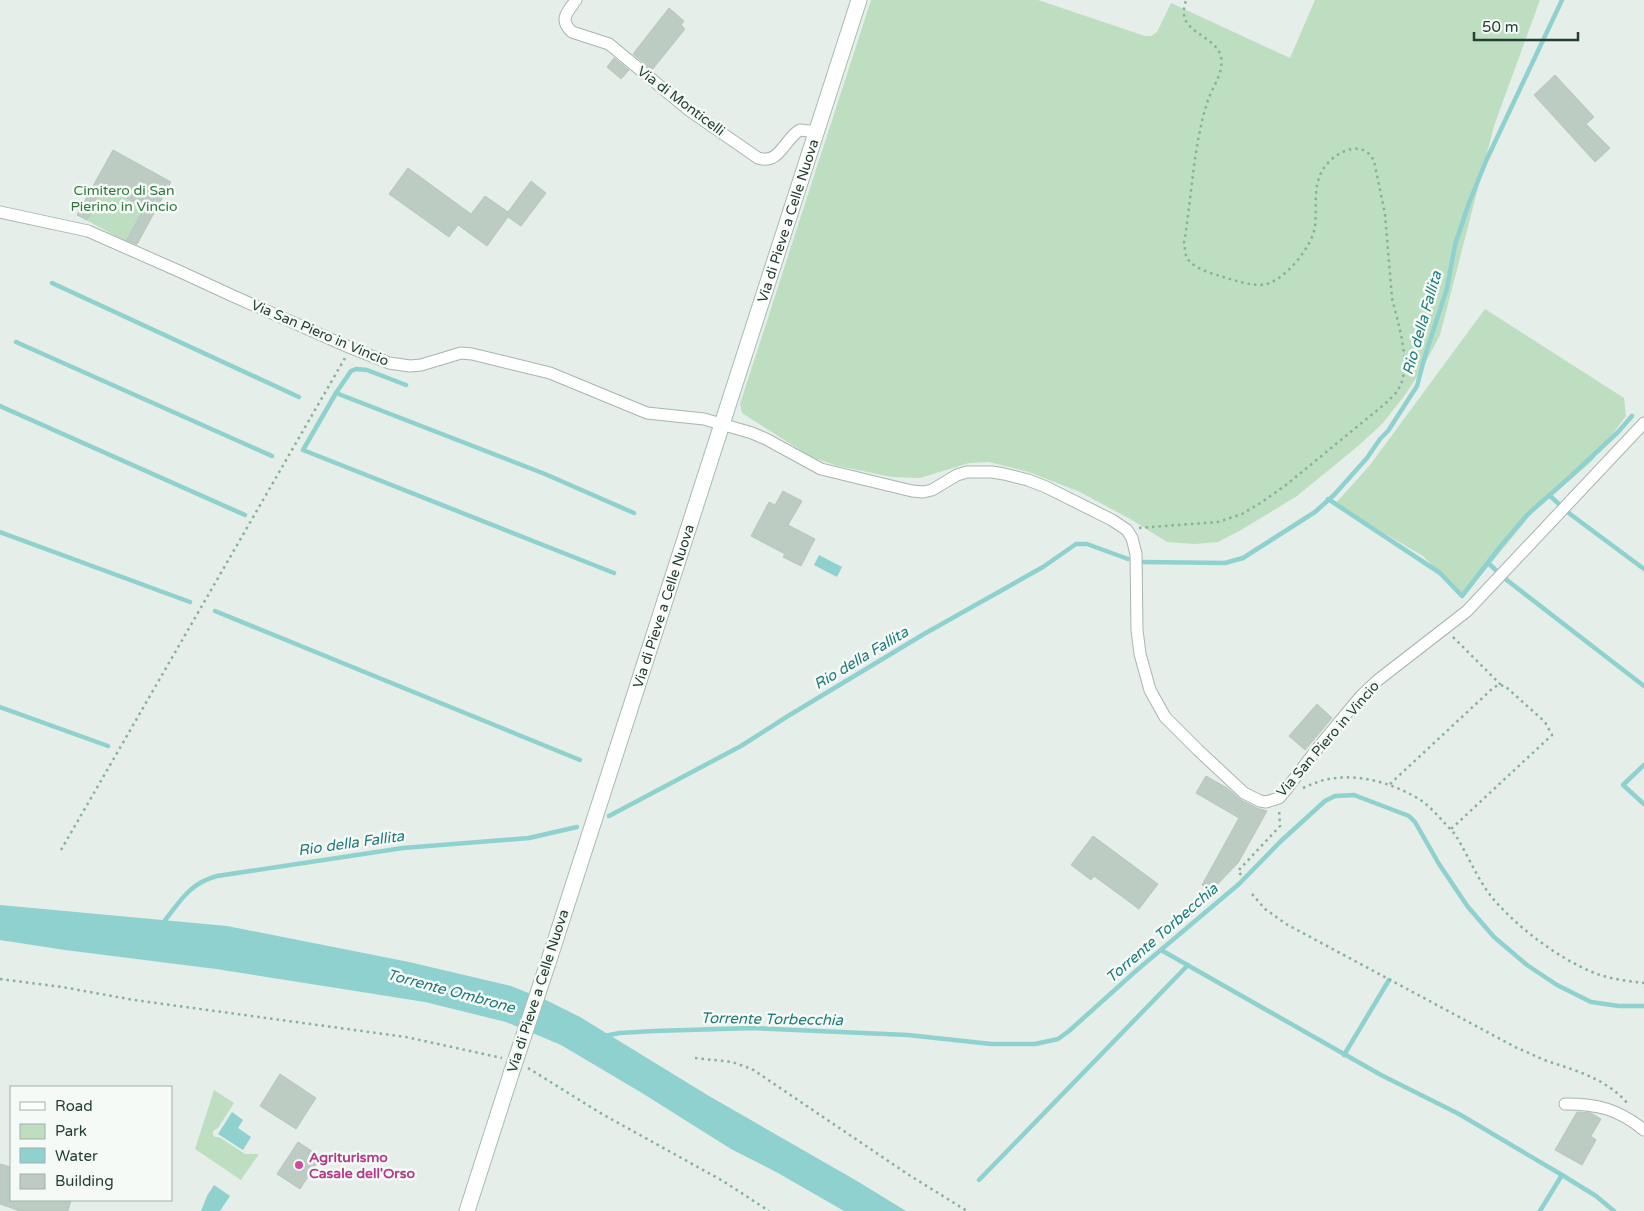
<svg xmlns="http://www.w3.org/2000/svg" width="1644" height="1211" font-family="'Varela Round',sans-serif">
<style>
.green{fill:#bedec1}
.water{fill:#8ed1cf}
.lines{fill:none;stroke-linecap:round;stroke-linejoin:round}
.stream{stroke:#8ed1cf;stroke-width:4.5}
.building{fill:#bdccc3;stroke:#b7c7bd}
.street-casing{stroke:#a7b6ae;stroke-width:13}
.secondary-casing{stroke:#a6bcb0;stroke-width:17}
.path{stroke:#86b19b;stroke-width:2.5;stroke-dasharray:2.5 4;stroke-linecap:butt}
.street{stroke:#fff;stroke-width:11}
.secondary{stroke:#fff;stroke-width:15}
.secondary-bridge-casing{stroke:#a6bcb0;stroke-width:17;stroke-linecap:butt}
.secondary-bridge{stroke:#fff;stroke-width:15}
.hotel-dot{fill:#d1479c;stroke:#f5faf7;stroke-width:2}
.labels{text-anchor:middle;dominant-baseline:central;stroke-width:5;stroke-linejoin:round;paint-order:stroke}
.street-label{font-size:14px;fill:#244033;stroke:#f5faf7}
.park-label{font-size:14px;fill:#2e763c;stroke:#f5faf7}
.hotel-label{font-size:14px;font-weight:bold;fill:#b23c85;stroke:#f5faf7;text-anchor:start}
.water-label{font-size:15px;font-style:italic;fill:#1e7b79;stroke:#f5faf7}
</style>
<rect width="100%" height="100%" fill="#e5eee8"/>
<g class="green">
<path d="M 871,0 L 1038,0 L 1145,36 L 1151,36 L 1157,32 L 1171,3 L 1290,58 L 1315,0 L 1540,0 L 1494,126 L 1440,335 L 1422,369 L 1405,395 L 1382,424 L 1358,446 L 1297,496 L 1241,530 L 1218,542 L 1195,544 L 1167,542 L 1132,520 L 1080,492 L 1029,472 L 989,462 L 969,463 L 920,478 L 892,477 L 838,466 L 811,457 L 742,413 L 740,404 Z"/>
<path d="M 113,150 L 171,182 L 136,247 L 77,215 Z"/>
<path d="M 1485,309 L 1624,398 L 1626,416 L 1592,461 L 1533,512 L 1463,597 L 1423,556 L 1335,504 L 1370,465 Z"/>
<path d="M 214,1090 L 234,1103 L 218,1128 L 213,1131 L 213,1135 L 215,1137 L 219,1137 L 245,1154 L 259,1154 L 241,1180 L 195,1149 Z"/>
</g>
<g class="water">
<path d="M 819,555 L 842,567 L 837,577 L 814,565 Z"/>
<path d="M 0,905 L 227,926 L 409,962 L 511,986 L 546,1000 L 580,1017 L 709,1096 L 857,1181 L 906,1211 L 844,1211 L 778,1173 L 731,1149 L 642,1093 L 561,1045 L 506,1022 L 425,1002 L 216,969 L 65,950 L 0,940 Z"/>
<path d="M 232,1112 L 243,1120 L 238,1128 L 251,1137 L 243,1150 L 218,1134 Z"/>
<path d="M 214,1185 L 230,1196 L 220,1211 L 201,1211 L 207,1196 Z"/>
</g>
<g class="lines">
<g class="stream">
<path d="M 52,283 L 299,397"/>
<path d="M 16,342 L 272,456"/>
<path d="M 406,385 L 367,370 L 356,369 L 351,371 L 336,393 L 303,450 L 614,573"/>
<path d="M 336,393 L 545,474 L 634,513"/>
<path d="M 0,406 L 245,515"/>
<path d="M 1549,495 L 1570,514 L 1644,569"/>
<path d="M 1328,499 L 1440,573 L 1462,596 L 1500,547 L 1527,515 L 1570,477 L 1618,432 L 1632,416"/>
<path d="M 0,532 L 190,602"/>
<path d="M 1142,562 L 1225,563 L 1243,558 L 1315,512 L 1334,495 L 1367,458 L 1380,439 L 1388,431 L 1417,386 L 1425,356 L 1447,288 L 1455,245 L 1469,203 L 1486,161 L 1562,0"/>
<path d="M 1488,563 L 1508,581 L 1644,686"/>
<path d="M 215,611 L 580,760"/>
<path d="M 0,707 L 108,746"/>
<path d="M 1644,765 L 1623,785 L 1644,804"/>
<path d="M 609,816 L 741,746 L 788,716 L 924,634 L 1043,567 L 1076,544 L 1087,544 L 1128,559"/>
<path d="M 162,924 C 180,902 188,884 217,876 L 403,848 L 529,838 L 577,827"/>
<path d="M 1161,950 L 1381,1075 L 1459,1114 L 1562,1175 L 1596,1196 L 1614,1211"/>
<path d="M 604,1036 L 620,1033 L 654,1031 L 753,1028 L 908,1035 L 991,1044 L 1035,1044 L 1058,1039 L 1069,1031 L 1137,970 L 1239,884 L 1281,841 L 1325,801 L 1335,796 L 1354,795 L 1409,816 L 1415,822 L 1439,864 L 1468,907 L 1494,937 L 1527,965 L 1557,985 L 1591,1002 L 1619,1006 L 1644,1006"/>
<path d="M 1344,1055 L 1389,980"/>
<path d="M 979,1180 L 1188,965"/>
<path d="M 1540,1211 L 1562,1175"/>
</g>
</g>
<g class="building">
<path d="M 669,8 L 684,21 L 681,25 L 685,29 L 652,70 L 633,54 Z"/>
<path d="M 614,58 L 629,70 L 621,79 L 607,67 Z"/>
<path d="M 1555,75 L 1594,117 L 1586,124 L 1610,148 L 1595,162 L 1534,95 Z"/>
<path d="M 113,150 L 171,182 L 137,244 L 127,240 L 144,208 L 113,190 L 110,196 L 103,192 L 87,220 L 77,215 Z"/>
<path d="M 408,168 L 471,214 L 485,196 L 508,212 L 531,181 L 546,193 L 521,226 L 508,217 L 487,246 L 458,225 L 449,237 L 389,194 Z"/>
<path d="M 783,491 L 802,501 L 788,525 L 815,539 L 801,566 L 783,557 L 785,554 L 751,536 L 769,502 L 775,505 Z"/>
<path d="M 1317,704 L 1332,718 L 1305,750 L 1289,736 Z"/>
<path d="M 1206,776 L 1227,788 L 1241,800 L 1257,808 L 1267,811 L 1238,863 L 1211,891 L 1202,885 L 1239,818 L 1196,793 Z"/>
<path d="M 1093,836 L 1158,884 L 1139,909 L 1094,876 L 1091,880 L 1071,865 Z"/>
<path d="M 280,1074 L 316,1098 L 296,1129 L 260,1106 Z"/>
<path d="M 1577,1112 L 1591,1113 L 1601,1119 L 1591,1136 L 1596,1140 L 1582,1165 L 1555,1150 Z"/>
<path d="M 298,1142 L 321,1157 L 300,1189 L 277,1174 Z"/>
<path d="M 0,1164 L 11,1167 L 11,1200 L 71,1200 L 68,1211 L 20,1211 L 0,1204 Z"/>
</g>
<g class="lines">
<defs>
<g id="street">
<path d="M 576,0 C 568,12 558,19 572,32 L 609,44 L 690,111 L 758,158 C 780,165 784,139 800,130 L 817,132"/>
<path d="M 0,212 L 88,231 L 181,272 L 233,296 L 351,348 L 389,363 L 410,366 L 421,365 L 461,353 L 472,354 L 550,373 L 647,413 L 704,419 L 752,433 L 766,439 L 821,469 L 912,491 L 923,492 L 932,490 L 957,475 L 967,472 L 992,472 L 1004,474 L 1028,480 L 1046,487 L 1112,520 L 1127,530 L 1132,538 L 1136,554 L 1137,630 L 1140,654 L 1150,690 L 1165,717 L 1198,750 L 1244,793 L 1260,801 L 1266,802 L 1279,798 L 1285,791 L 1317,749 L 1361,696 L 1378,680 L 1467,611 L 1644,423"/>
<path d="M 1565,1104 C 1598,1104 1618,1109 1644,1130"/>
</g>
<g id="secondary">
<path id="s1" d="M 548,963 L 859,0"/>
<path d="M 467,1211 L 511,1074"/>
</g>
</defs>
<use href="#street" class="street-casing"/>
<use href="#secondary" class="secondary-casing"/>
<g class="path">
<path d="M 1139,528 L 1218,522 L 1242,514 L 1262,502 L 1286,485 L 1386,403 L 1395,394 L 1401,385 L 1406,365 L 1401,334 L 1392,298 L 1385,214 L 1374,161 C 1362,136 1330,154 1321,173 C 1313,189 1317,208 1315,226 C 1313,246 1283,284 1261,285 C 1247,285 1234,280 1220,276 C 1210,273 1193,268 1187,258 C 1185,254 1185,248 1184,243 C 1192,196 1193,146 1208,100 C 1213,86 1224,72 1221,57 C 1217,38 1186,33 1184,15 C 1183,10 1185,5 1186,0"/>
<path d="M 1453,637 L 1502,686"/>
<path d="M 1390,784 L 1493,688 L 1498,685 L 1505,686 L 1545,722 L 1552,735 L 1450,830"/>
<path d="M 1303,788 C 1310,785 1317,782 1324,780 C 1357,772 1394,783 1422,801 C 1429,806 1435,813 1441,819 C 1446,825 1452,830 1456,836 C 1469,857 1479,883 1495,901 C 1521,930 1557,957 1592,972 C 1609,979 1627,981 1644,983"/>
<path d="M 61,850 L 345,358"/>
<path d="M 1241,875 L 1238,871 L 1280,826 L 1279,809"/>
<path d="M 1252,894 L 1265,909 L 1286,924 L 1517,1048 C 1528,1052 1538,1058 1550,1062 C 1578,1071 1608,1080 1628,1104"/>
<path d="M 0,979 L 62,987 L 134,1000 L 406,1037 L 502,1058"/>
<path d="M 695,1058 L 732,1062 L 752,1069 L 909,1175 L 967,1211"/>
<path d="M 528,1068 L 602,1114 L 723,1181 L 769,1211"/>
</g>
<use href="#street" class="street"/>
<use href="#secondary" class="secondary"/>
<defs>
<path id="secondary-bridge" d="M 511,1074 L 548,963"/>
</defs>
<use href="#secondary-bridge" class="secondary-bridge-casing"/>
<use href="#secondary-bridge" class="secondary-bridge"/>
</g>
<circle class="hotel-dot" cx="299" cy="1165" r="5"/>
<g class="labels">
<g class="street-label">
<text transform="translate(681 101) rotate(37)">Via di Monticelli</text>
<text stroke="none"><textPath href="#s1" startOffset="780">Via di Pieve a Celle Nuova</textPath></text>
<text transform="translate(320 333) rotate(23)">Via San Piero in Vincio</text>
<text stroke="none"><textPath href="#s1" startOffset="375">Via di Pieve a Celle Nuova</textPath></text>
<text transform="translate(1328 739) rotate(-49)">Via San Piero in Vincio</text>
<text transform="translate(538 991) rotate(-72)">Via di Pieve a Celle Nuova</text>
</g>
<g class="park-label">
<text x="124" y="190">Cimitero di San<tspan x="124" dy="16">Pierino in Vincio</tspan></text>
</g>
<g class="hotel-label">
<text x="309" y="1157">Agriturismo<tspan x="309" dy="16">Casale dell'Orso</tspan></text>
</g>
<g class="water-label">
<text transform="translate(1422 323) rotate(-74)">Rio della Fallita</text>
<text transform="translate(861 658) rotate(-31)">Rio della Fallita</text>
<text transform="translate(351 843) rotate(-8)">Rio della Fallita</text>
<text transform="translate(1162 933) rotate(-41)">Torrente Torbecchia</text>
<text transform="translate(451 991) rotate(15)">Torrente Ombrone</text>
<text transform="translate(772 1019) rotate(1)">Torrente Torbecchia</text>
</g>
</g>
<rect x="10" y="1086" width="162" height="115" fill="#f5faf7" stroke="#a1b0a9"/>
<rect x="20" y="1102" width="25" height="8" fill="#ffffff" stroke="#a1b0a9"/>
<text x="55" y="1111" font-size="15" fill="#244033">Road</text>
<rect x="20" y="1124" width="25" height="15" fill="#bedec1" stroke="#a1b0a9"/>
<text x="55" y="1136" font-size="15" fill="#244033">Park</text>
<rect x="20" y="1148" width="25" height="15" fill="#8ed1cf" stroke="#a1b0a9"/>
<text x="55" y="1161" font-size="15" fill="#244033">Water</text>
<rect x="20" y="1174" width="25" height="15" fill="#bdccc3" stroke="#a1b0a9"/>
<text x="55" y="1186" font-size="15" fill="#244033">Building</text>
<path d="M1474 32v8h104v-8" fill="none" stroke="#244033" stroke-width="2.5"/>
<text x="1482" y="32" font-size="15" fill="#244033" stroke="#f5faf7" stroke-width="4" paint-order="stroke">50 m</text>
</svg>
